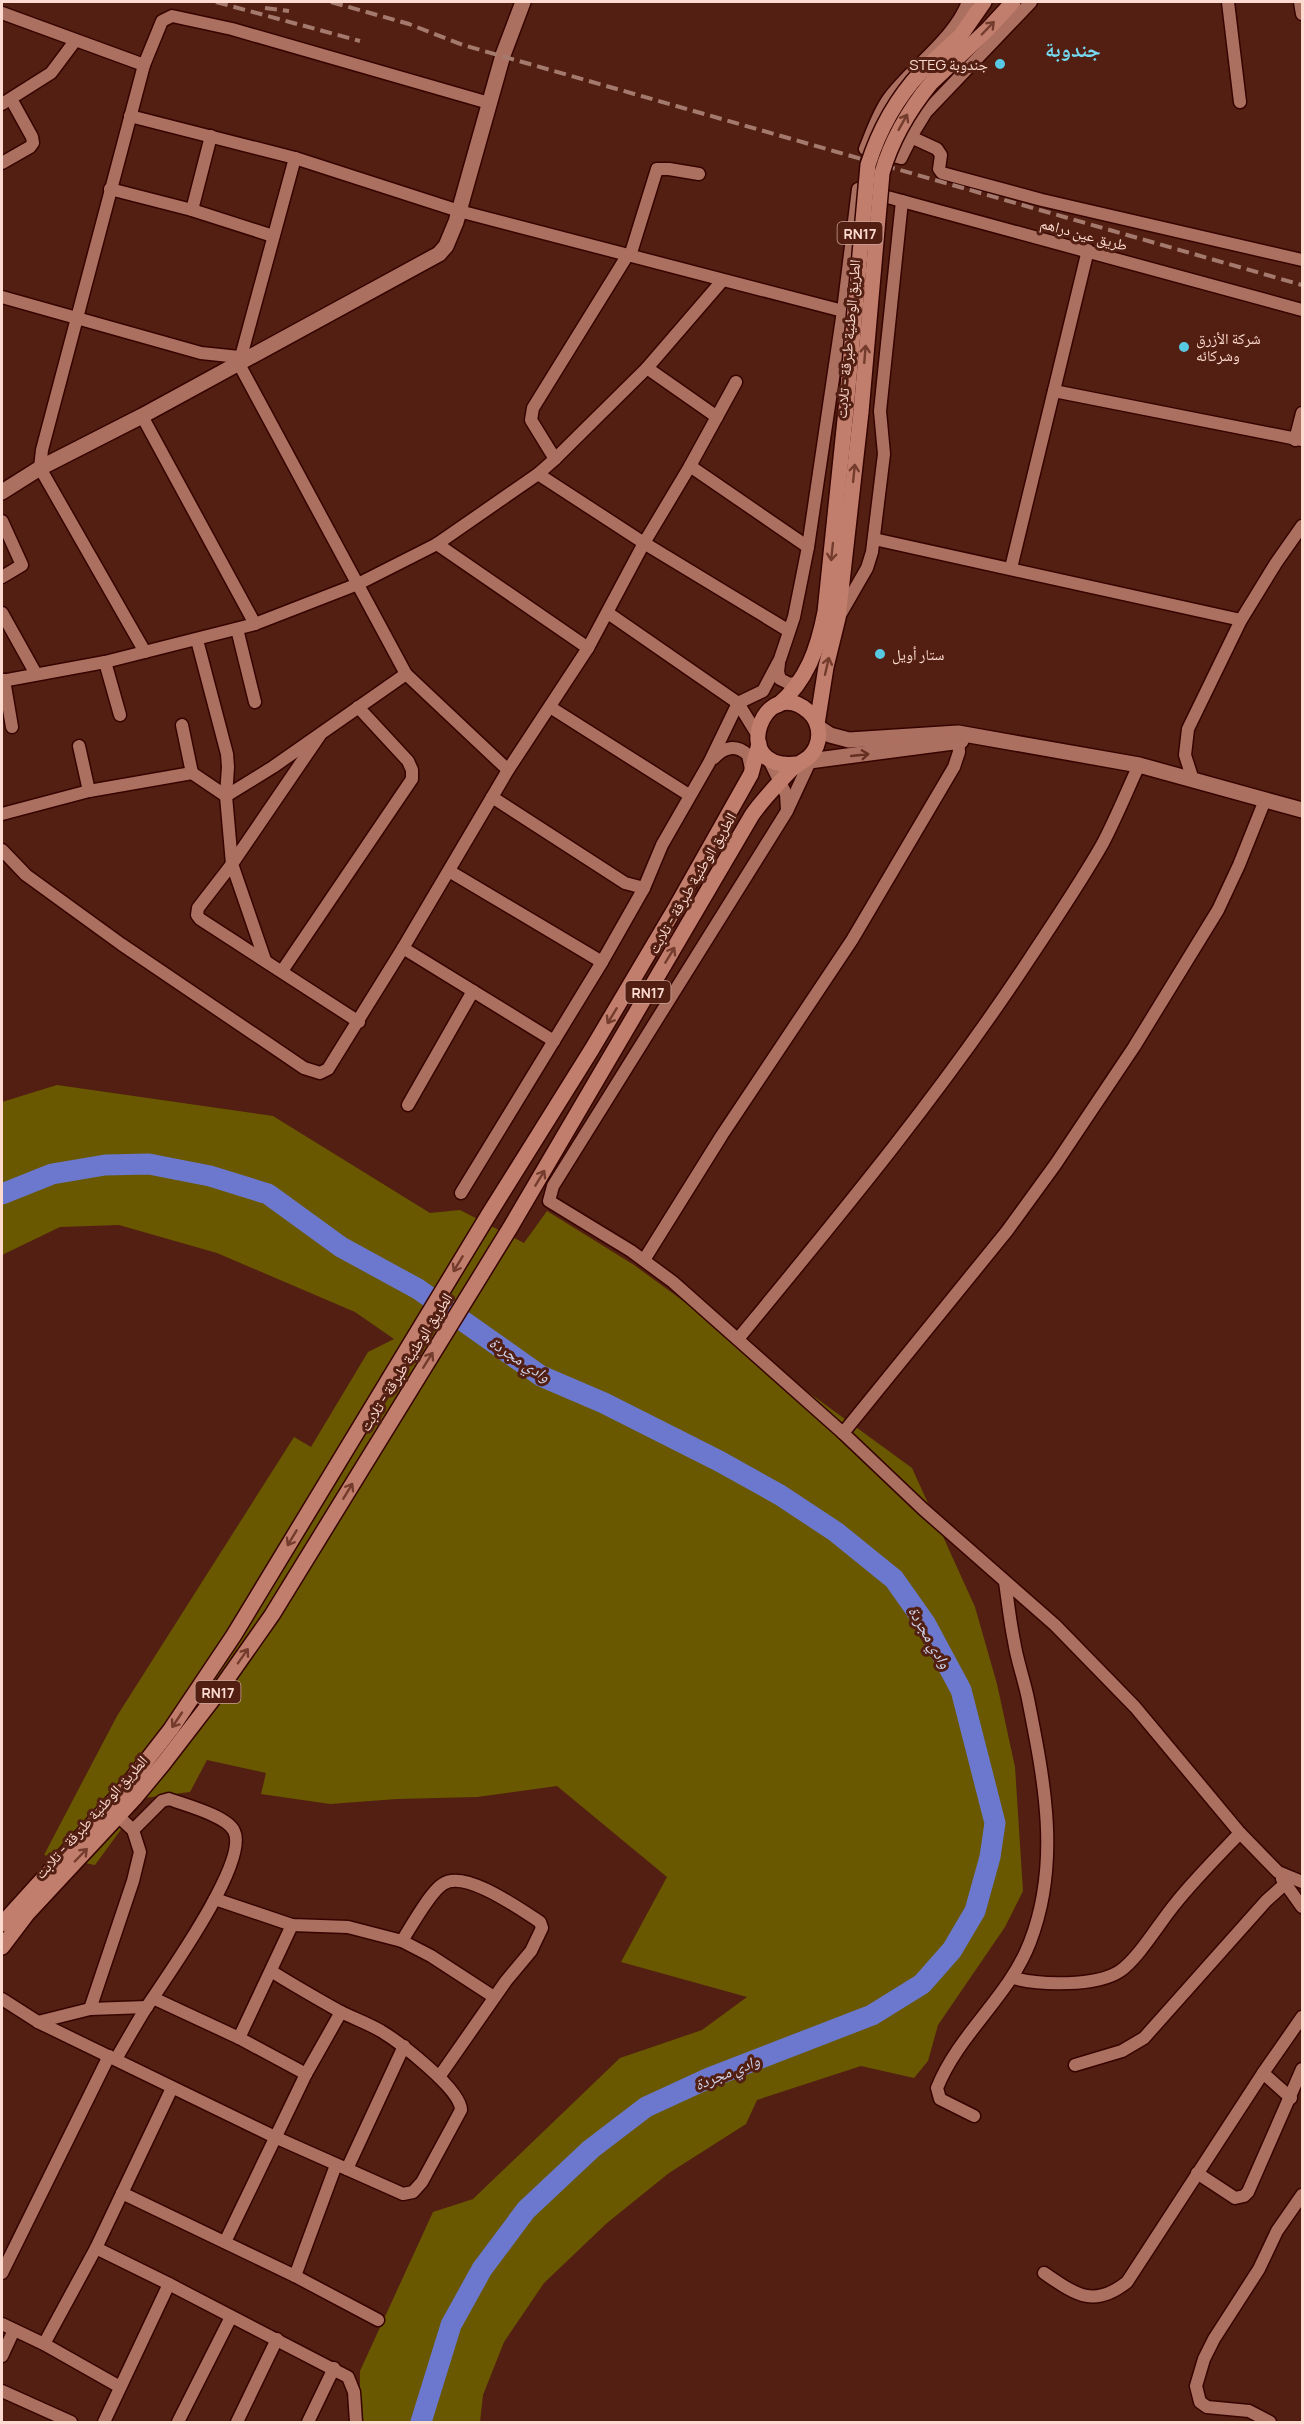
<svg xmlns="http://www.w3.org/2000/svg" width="1304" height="2424" font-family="Manrope,'Noto Naskh Arabic',sans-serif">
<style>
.green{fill:#695800}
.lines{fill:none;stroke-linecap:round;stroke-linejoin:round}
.river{stroke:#6b78cd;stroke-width:21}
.minor-casing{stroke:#360400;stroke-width:15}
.tertiary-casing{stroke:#360400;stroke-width:18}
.primary-casing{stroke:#360400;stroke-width:18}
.minor{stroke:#ac7060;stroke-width:12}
.tertiary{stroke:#ac7060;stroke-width:15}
.primary{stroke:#c27e6d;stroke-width:15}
.rail{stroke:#a57a6e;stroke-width:4;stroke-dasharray:12 6;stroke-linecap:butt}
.primary-bridge-casing{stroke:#360400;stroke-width:18;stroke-linecap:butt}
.primary-bridge{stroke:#c27e6d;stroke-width:15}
.oneway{stroke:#743c2d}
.oneway2{stroke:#652f22}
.poi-dot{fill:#58c9e3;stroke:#531f12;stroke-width:2}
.labels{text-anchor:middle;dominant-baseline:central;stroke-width:6;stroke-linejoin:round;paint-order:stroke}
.shield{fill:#531f12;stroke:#caa398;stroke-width:1.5}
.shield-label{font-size:14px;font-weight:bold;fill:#fddbd1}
.poi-label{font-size:15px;fill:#fddbd1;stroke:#531f12;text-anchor:start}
.street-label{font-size:15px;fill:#fddbd1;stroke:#531f12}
.water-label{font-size:16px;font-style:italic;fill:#cfd4eb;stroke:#531f12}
.district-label{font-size:21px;font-weight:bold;fill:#75daf2;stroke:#531f12}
</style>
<rect width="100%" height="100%" fill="#531f12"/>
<path class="green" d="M 57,1085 L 273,1116 L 430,1213 L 460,1210 L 524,1243 L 547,1211 L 634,1265 L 912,1468 L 975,1607 L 997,1684 L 1015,1767 L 1023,1891 L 1005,1927 L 938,2025 L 928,2061 L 914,2078 L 861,2066 L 757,2100 L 746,2124 L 669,2173 L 607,2223 L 544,2283 L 504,2342 L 483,2395 L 480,2422 L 360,2422 L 360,2371 L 433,2212 L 473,2199 L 620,2058 L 702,2030 L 747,1997 L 621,1962 L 667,1877 L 557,1786 L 477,1797 L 397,1799 L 330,1804 L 261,1794 L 266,1773 L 207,1760 L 190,1792 L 144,1798 L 95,1865 L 44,1855 L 117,1716 L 294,1437 L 311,1447 L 368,1352 L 394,1339 L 355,1312 L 217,1253 L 119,1225 L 60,1227 L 2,1255 L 2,1102 Z"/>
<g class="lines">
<path class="river" d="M 2,1194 L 52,1174 L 105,1165 L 149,1164 L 210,1176 L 268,1194 L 341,1247 L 418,1289 L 541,1376 L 604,1403 L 719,1461 L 780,1495 L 836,1532 L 894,1579 L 925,1623 L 961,1690 L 995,1823 L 990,1857 L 975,1911 L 952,1950 L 922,1984 L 872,2015 L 709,2078 L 646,2107 L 591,2149 L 526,2210 L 482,2269 L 451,2325 L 421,2422"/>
<defs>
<g id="minor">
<path d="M 968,2 C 954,39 913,66 889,98 C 878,113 872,132 865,149 L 901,158 L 915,130 L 926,112 L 1031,2"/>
<path d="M 1228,2 L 1240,102"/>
<path d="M 1300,2 L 1302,14"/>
<path d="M 2,13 L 144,65"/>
<path d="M 2,104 L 51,73 L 75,41"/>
<path d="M 130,116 L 295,158 L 459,211 L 843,311"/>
<path d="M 911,137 L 937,149 L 941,155 L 939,169 L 942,173 L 1042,200 L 1302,260"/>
<path d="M 295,158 L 239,364 L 406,674 L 508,770"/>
<path d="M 2,163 L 30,147 L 33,143 L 32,137 L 11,99"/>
<path d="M 110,189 L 192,210 L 273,236"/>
<path d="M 192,210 L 211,136"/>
<path d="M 630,256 L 657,169 L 669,169 L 699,174"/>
<path d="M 2,297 L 201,353 L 239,357"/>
<path d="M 647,368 L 717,417"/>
<path d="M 1054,391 L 1302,440"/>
<path d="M 142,416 L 255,624"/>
<path d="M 1295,440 L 1302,413"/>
<path d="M 555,459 L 531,420 L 533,408 L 627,256"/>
<path d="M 690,466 L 808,547"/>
<path d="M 538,474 L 644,543 L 789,631"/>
<path d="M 2,521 L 22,565 L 2,577"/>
<path d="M 874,539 L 1241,620"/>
<path d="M 437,544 L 588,648"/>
<path d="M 1011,568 L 1088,250"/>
<path d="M 2,613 L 36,674"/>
<path d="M 608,613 L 738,703 L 757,734"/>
<path d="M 840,615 L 867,568 L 872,552 L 884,454 L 880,411 L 902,201"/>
<path d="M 237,629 L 255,702"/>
<path d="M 197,640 L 227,754 L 228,767 L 226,796 L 232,864 L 265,960"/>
<path d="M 145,652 L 40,468 L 42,450 L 144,65 L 162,21 L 172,16 L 232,29 L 489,103"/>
<path d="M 105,662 L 120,715"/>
<path d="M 779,663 L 778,672 L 780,679 L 790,684 L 800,682"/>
<path d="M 4,680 L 12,727"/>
<path d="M 2,681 L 105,662 L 255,624 L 358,584 L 437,544 L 538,474 L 555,459 L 647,368 L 722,281"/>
<path d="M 550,707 L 689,795"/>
<path d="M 182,725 L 192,773"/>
<path d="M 320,735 L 232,864 L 198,908 L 197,915 L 200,919 L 359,1022"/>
<path d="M 79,746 L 89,791"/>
<path d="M 813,755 L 787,811 L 553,1186 L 549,1201 L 631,1251 L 673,1282 L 843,1433 L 923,1509 L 1055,1625 L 1135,1707 L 1240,1833 L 1278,1872 L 1302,1882"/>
<path d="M 714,758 C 724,747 736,744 748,755 L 751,769"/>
<path d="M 768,758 L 786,794 L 787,810"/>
<path d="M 1193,780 L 1185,755 L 1188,729 L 1241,620 L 1276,563 L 1302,526"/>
<path d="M 226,796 L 273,767 L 406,674"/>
<path d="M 492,797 L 625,883 L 644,888"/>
<path d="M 2,814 L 89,791 L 192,773 L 226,796"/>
<path d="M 2,850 L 26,875 L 121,944 L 304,1068 L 320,1073 L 328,1069 L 403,948 L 508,770 L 588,648 L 644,543 L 690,466 L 736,382"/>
<path d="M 449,871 L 602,962"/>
<path d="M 403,948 L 554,1041"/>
<path d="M 282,971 L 412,779 L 412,770 L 408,761 L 358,707"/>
<path d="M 408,1105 L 473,991"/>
<path d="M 461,1193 L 602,962 L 644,888 L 662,845 L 709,763 L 738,703 L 763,691 L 780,659 L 794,617 L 808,547 L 843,311 L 858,189 L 1302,310"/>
<path d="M 644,1260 L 722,1135 L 852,940 L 954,767 L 959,752 L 958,734"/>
<path d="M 738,1339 C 840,1215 942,1092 1030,958 C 1055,920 1081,882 1103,843 C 1116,818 1127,791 1139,765"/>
<path d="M 843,1433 L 1007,1231 L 1055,1165 L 1134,1047 L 1218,910 L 1239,865 L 1265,800"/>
<path d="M 1282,1879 L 1302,1907"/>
<path d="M 215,1899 L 292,1925 L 348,1927 L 402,1941 L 431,1956 L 494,1997"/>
<path d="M 402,1941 C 410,1928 431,1891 443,1884 C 465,1869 521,1910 540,1922 L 542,1928 L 531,1951 L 506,1981 L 439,2077"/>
<path d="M 1013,1978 C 1040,1985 1096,1987 1120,1971 C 1138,1959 1160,1922 1175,1904 C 1195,1879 1218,1856 1240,1833"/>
<path d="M 153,1998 L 239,2038 L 306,2074"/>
<path d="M 2,1999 L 38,2022 L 277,2138 L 403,2194 L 413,2192 L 422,2182 L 461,2110 C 461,2089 399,2042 381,2031 C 367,2023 353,2018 339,2011 C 316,1998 293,1985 271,1971"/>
<path d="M 90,2009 L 133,1881 L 140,1852 L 133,1830 L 118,1816"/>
<path d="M 38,2022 L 90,2009 L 147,2007"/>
<path d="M 239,2038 L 292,1925"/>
<path d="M 116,2059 C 126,2042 136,2024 146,2008 C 165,1979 250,1861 234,1831 C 227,1816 185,1805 169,1799 L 162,1801 L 133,1830"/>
<path d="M 1075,2065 L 1122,2051 L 1144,2038 L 1266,1901 L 1286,1883"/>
<path d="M 1263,2073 L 1291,2098"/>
<path d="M 974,2116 L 940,2099 L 937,2088 C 959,2033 1009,1997 1030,1942 C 1061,1862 1044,1780 1028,1699 C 1024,1679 1017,1661 1014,1641 C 1010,1622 1008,1602 1005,1582"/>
<path d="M 347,2169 L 404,2046"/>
<path d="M 1197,2173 L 1235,2198 L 1244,2196 L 1248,2192 L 1302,2069"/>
<path d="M 122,2193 L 295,2276 L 378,2320"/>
<path d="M 225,2242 L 306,2074 L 341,2012"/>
<path d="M 96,2248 L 169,2284 L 348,2377 L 354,2392 L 356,2422"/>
<path d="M 2,2273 L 109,2056"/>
<path d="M 1044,2273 C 1075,2294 1093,2309 1127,2282 L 1263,2073 L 1302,2017"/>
<path d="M 295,2276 L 336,2165"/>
<path d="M 2,2324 L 44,2344 L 120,2387"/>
<path d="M 44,2344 L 96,2248 L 172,2088"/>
<path d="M 2,2356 L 14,2330"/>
<path d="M 2,2391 L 71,2422"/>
<path d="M 104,2422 L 169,2284"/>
<path d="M 178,2422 L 231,2317"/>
<path d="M 237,2422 L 277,2339"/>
<path d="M 308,2422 L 334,2368"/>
<path d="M 1270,2422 L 1249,2411 L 1207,2407 L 1200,2402 L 1196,2386 L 1204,2359 L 1214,2339 L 1259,2269 L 1277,2231 L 1302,2195"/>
</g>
<g id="tertiary">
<path d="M 2,492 L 40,468 L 142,416 L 439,254 L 446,246 L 456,222 L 503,55 L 523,2"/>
<path d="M 818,727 L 830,735 L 849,740 L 958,733 L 1139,765 L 1302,810"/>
<path d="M 802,762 L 961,741"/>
</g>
<g id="primary">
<path d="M 921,72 L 961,35 L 984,2"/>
<path d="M 931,83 L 987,30 L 1013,2"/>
<path d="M 778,705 C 807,681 818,648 825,612 L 846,410"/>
<path d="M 817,724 L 826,667 L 838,618 L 861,412"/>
<path d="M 2,1924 L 126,1787 L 171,1729 L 234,1635 L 489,1214 L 592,1049 L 676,907 L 751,774 L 759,744"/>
<path d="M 2,1947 L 27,1914 L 134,1799 L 163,1764 L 213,1699 L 272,1615 L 510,1228 L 752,815 C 763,799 777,785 791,770 C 797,764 803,762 809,757 C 822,744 822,724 809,712 C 765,671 726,772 797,764"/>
</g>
</defs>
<use href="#minor" class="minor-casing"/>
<use href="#tertiary" class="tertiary-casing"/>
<use href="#primary" class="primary-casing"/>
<use href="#minor" class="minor"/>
<use href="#tertiary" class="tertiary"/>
<use href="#primary" class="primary"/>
<g class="rail">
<path d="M 216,2 L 360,41"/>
<path d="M 331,2 L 409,24 L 463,45 L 1302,285"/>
<path d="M 265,8 L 289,11"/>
</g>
<defs>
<g id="primary-bridge">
<path d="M 846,410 L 868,165 C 879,130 896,99 921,72"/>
<path d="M 861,412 L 882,173 C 892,138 909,110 931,83"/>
</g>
</defs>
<use href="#primary-bridge" class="primary-bridge-casing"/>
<use href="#primary-bridge" class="primary-bridge"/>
</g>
<defs><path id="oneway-shaft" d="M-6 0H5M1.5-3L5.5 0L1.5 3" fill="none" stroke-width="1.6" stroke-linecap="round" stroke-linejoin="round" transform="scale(1.5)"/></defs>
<g class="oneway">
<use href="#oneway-shaft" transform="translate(988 28) rotate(-46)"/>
<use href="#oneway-shaft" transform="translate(903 122) rotate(-61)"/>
<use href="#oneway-shaft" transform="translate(865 354) rotate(-85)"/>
<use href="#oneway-shaft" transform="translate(854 473) rotate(-84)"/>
<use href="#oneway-shaft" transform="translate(832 552) rotate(96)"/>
<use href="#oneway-shaft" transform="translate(827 666) rotate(-77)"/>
<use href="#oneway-shaft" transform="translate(670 955) rotate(-59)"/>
<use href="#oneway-shaft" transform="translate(612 1016) rotate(121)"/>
<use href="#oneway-shaft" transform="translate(540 1178) rotate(-59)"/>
<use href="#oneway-shaft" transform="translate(458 1264) rotate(121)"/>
<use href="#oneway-shaft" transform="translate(428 1360) rotate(-58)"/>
<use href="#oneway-shaft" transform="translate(348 1491) rotate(-59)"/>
<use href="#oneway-shaft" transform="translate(292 1538) rotate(121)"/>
<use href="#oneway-shaft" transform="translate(243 1656) rotate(-55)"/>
<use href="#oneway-shaft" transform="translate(177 1720) rotate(124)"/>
<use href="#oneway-shaft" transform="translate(81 1855) rotate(-46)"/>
</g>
<use class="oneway2" href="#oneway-shaft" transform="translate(860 755) rotate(-6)"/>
<g class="poi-dot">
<circle cx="1000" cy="64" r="6"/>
<circle cx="1184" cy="347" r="6"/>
<circle cx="880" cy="654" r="6"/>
</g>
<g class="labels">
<g class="shield">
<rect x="837.5" y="222" width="45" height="22" rx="4.5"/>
<rect x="625.5" y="981" width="45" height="22" rx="4.5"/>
<rect x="195.5" y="1681" width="45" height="22" rx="4.5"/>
</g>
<g class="shield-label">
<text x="860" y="233">RN17</text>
<text x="648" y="992">RN17</text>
<text x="218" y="1692">RN17</text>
</g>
<g class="poi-label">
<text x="988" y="64" text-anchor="end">STEG جندوبة</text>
<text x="1196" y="338">شركة الأزرق<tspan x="1196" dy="17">وشركائه</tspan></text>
<text x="892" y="654">ستار أويل</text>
</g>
<g class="street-label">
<text transform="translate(1084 234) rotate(15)">طريق عين دراهم</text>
<text transform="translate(848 339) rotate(-85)">الطريق الوطنية طبرقة - تلابت</text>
<text transform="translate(692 883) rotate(-60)">الطريق الوطنية طبرقة - تلابت</text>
<text transform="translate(406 1362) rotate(-58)">الطريق الوطنية طبرقة - تلابت</text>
<text transform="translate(91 1817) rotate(-48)">الطريق الوطنية طبرقة - تلابت</text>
</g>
<g class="water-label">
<text transform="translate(520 1359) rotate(33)">وادي مجردة</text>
<text transform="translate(930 1637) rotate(60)">وادي مجردة</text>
<text transform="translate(727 2072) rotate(-22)">وادي مجردة</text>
</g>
<g class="district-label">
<text x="1073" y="49">جندوبة</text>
</g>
</g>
<rect width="1304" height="2424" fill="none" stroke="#fddbd1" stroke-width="6"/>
</svg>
